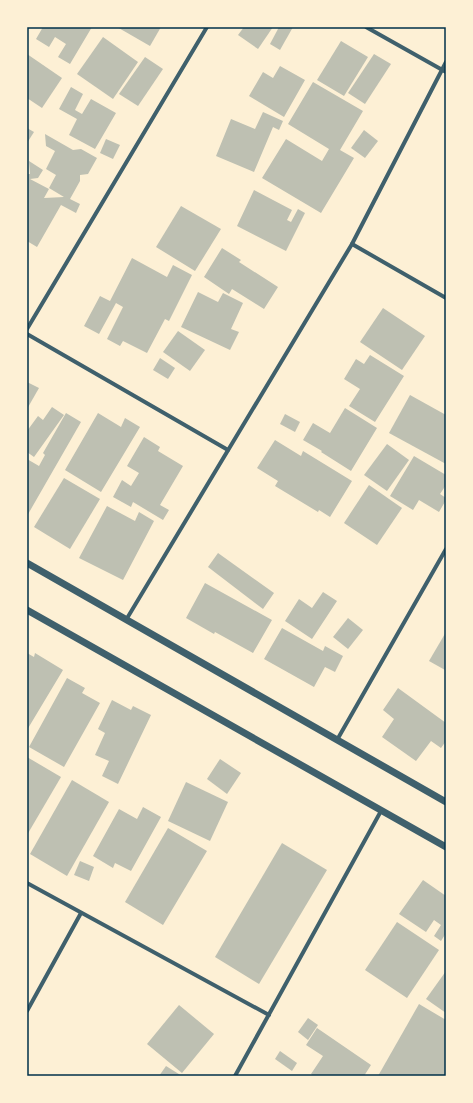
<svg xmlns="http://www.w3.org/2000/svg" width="473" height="1103" font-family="'Work Sans',sans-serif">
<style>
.building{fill:#bec0b2}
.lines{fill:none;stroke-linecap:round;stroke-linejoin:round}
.minor{stroke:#3f606c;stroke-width:4}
.tertiary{stroke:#3f606c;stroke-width:7}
.neatline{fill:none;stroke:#003049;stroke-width:1.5}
</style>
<rect width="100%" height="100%" fill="#fdf0d5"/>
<g class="building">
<path d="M 43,27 L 92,27 L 70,64 L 58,57 L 66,44 L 55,37 L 49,47 L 36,39 Z"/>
<path d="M 117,27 L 161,27 L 150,46 Z"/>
<path d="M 244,27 L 273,27 L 258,49 L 238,35 Z"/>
<path d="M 279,27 L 293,27 L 280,50 L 270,44 Z"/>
<path d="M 103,37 L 138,62 L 113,99 L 77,74 Z"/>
<path d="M 341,41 L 368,57 L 344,96 L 317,80 Z"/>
<path d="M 27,54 L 62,78 L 42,108 L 27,98 Z"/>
<path d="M 374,54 L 391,64 L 365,104 L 348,93 Z"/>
<path d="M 145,57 L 163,69 L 138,106 L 119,94 Z"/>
<path d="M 280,66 L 305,80 L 284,117 L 249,96 L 263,72 L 273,78 Z"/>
<path d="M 313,82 L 363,111 L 340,150 L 354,158 L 321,213 L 262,178 L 286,139 L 322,161 L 329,149 L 288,124 Z"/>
<path d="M 71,87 L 83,94 L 75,110 L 82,114 L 91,99 L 116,113 L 95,149 L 69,135 L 77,119 L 59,109 Z"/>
<path d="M 263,112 L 283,121 L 279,130 L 273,127 L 254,172 L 216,156 L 231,119 L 255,129 Z"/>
<path d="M 27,128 L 34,132 L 27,143 Z"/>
<path d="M 364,130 L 378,141 L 365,158 L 351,148 Z"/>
<path d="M 45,134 L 73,150 L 81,149 L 97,158 L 88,174 L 80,175 L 80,181 L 70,199 L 80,204 L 76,213 L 61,205 L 37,247 L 27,241 L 27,174 L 30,174 L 29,161 L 43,170 L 38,178 L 30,179 L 49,189 L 44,198 L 64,197 L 49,188 L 56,175 L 46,169 L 55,151 L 46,146 Z"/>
<path d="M 106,139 L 120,145 L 113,159 L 100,153 Z"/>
<path d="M 254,190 L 292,210 L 287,220 L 291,222 L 298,209 L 305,213 L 286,251 L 237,226 Z"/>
<path d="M 181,206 L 221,229 L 195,271 L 156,247 Z"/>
<path d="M 222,248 L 241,260 L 239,262 L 278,287 L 264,309 L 232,289 L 229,294 L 204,277 Z"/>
<path d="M 132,258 L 167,277 L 173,265 L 192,275 L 169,321 L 165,319 L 147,353 L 123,341 L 120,346 L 107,339 L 123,307 L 116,303 L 99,334 L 84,326 L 100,296 L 110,301 Z"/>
<path d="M 198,292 L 218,302 L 223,293 L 243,303 L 231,329 L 239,332 L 230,350 L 181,327 Z"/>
<path d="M 383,308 L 425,336 L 402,370 L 360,342 Z"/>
<path d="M 178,331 L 205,350 L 190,371 L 163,352 Z"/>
<path d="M 370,355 L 404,376 L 375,422 L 349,406 L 360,389 L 344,379 L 356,359 L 364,364 Z"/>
<path d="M 160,358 L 175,368 L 168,379 L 153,370 Z"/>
<path d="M 27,382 L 39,388 L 27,409 Z"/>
<path d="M 410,395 L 446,415 L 446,464 L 389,433 Z"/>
<path d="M 52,407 L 64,415 L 34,457 L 27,452 L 27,431 L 38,416 L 43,420 Z"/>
<path d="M 345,408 L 377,428 L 351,471 L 321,452 L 322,451 L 303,440 L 313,423 L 330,433 Z"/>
<path d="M 66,413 L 81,422 L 27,516 L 27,459 L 39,466 L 45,455 L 43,453 Z"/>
<path d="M 98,413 L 121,427 L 125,418 L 140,427 L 101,492 L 65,470 Z"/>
<path d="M 285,414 L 300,422 L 295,432 L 280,424 Z"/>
<path d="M 144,437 L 160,447 L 158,451 L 183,466 L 160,505 L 169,510 L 163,520 L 133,502 L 131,507 L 113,497 L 122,480 L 131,486 L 139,473 L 127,466 Z"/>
<path d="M 275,440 L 301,456 L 303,451 L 352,481 L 330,517 L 319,510 L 318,512 L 275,486 L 278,481 L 257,468 Z"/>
<path d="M 387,444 L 409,460 L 387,491 L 364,475 Z"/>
<path d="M 414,456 L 446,475 L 446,485 L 440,494 L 446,498 L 446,500 L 439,512 L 419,500 L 413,510 L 390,496 Z"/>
<path d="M 64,478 L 100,499 L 70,549 L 34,527 Z"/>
<path d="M 369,485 L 402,508 L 377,545 L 344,523 Z"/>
<path d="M 107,506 L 135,521 L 139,512 L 154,521 L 123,580 L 79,558 Z"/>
<path d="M 218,553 L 274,593 L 263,609 L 208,567 Z"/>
<path d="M 205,583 L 272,620 L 253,653 L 215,632 L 214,634 L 186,618 Z"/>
<path d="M 323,592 L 337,601 L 312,639 L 285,621 L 299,599 L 312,608 Z"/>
<path d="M 348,618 L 363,630 L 348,649 L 333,637 Z"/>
<path d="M 282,628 L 323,651 L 325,646 L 343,656 L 335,672 L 325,667 L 314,687 L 264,659 Z"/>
<path d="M 446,632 L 446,668 L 445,670 L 429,661 Z"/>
<path d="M 27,653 L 34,657 L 35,653 L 63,670 L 27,730 Z"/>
<path d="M 67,678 L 85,688 L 82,693 L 100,703 L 64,767 L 29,747 Z"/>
<path d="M 398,688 L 446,723 L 446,741 L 441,748 L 431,741 L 416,761 L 382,737 L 394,719 L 383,710 Z"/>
<path d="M 112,700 L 131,710 L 133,706 L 151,715 L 118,784 L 102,776 L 109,761 L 95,755 L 105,733 L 98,729 Z"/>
<path d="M 27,757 L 61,777 L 27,835 Z"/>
<path d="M 220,759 L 241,773 L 227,794 L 207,779 Z"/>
<path d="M 72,780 L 109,802 L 67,876 L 30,854 Z"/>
<path d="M 186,782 L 228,802 L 210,841 L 168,821 Z"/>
<path d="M 143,807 L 161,817 L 131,871 L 115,863 L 113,868 L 93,856 L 119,809 L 137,819 Z"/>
<path d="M 168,828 L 207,851 L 163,925 L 125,902 Z"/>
<path d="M 282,843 L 327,870 L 259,984 L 215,957 Z"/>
<path d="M 80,861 L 94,867 L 89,881 L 74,875 Z"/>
<path d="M 423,880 L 446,896 L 446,933 L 441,941 L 434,936 L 441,925 L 434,920 L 426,932 L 399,914 Z"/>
<path d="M 397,922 L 439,950 L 407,998 L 365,970 Z"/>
<path d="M 446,971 L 446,1013 L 426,999 Z"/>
<path d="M 419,1004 L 446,1020 L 446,1076 L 378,1076 Z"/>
<path d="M 179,1005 L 214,1034 L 182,1073 L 147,1044 Z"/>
<path d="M 308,1018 L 318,1025 L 308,1040 L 298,1032 Z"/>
<path d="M 317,1028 L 371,1065 L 364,1076 L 314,1076 L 311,1074 L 323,1056 L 306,1045 Z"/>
<path d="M 280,1051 L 297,1063 L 292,1071 L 275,1059 Z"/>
<path d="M 166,1066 L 182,1076 L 159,1076 Z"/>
</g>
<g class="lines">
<g class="minor">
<path d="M 366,27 L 446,72"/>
<path d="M 352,244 L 446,298"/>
<path d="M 27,329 L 207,27"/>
<path d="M 27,334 L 228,450"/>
<path d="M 126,620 L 352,244 L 446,62"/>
<path d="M 337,740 L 446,549"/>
<path d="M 27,883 L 269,1015"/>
<path d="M 27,1011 L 81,913"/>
<path d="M 235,1076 L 381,811"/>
</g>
<g class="tertiary">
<path d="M 27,563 L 446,802"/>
<path d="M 27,610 L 446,847"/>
</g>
</g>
<rect width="473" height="1103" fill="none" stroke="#fdf0d5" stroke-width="56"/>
<rect x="28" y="28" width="417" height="1047" class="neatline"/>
</svg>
